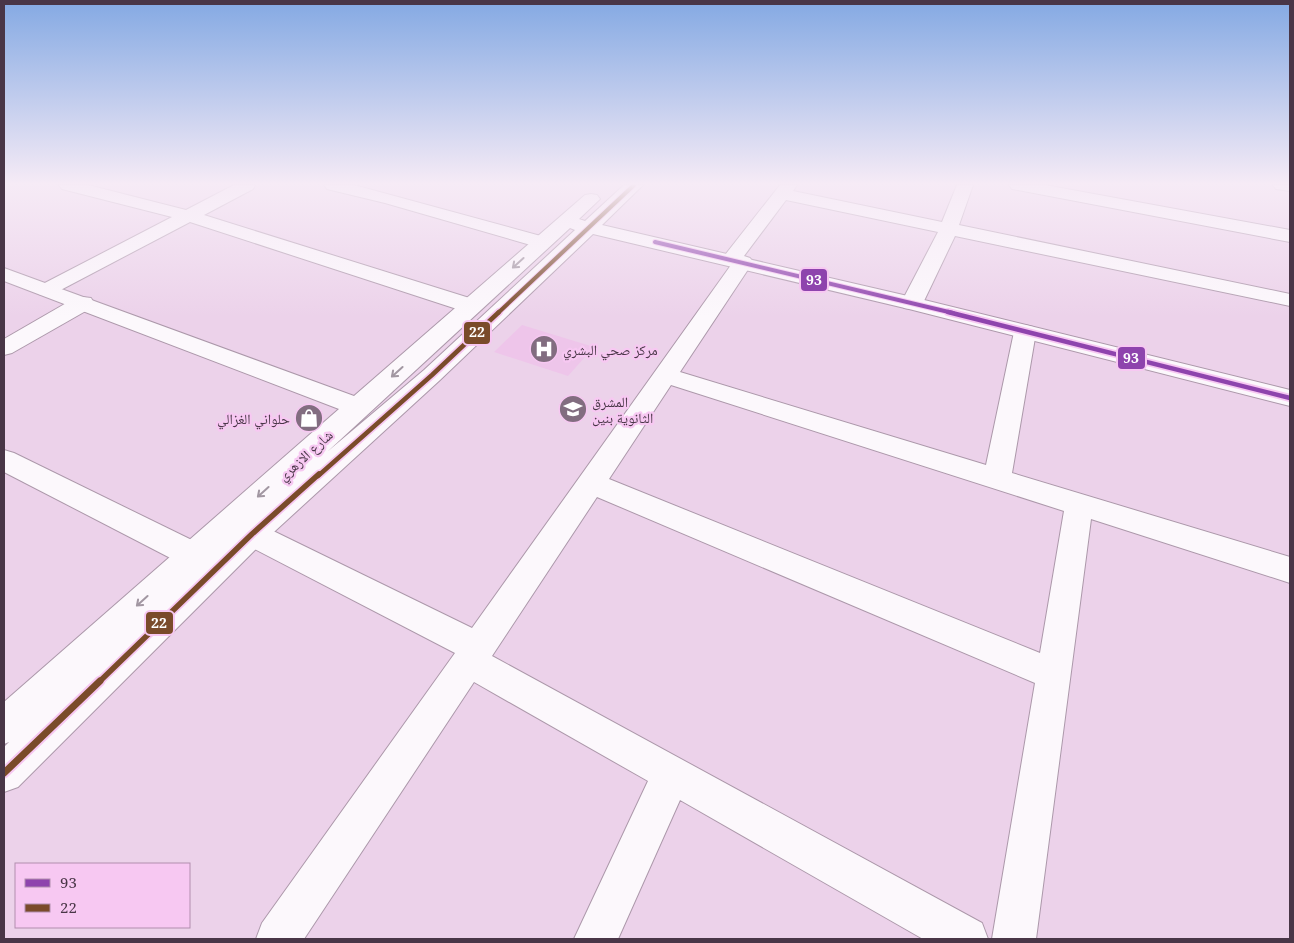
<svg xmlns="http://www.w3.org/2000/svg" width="1294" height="943" font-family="'Noto Serif','Noto Naskh Arabic',serif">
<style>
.built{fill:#eec5ea}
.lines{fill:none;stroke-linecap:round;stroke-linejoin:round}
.minor-casing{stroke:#ac98aa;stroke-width:2}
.tertiary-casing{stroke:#ac98aa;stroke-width:2}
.minor{fill:#fcf8fc;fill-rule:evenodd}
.tertiary{fill:#fcf8fc;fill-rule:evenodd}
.bus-1-far1-casing{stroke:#f7c8f2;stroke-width:6}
.bus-1-casing{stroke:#f7c8f2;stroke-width:8}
.bus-2-far3-casing{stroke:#f7c8f2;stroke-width:6}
.bus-2-far2-casing{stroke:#f7c8f2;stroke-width:8}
.bus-2-far1-casing{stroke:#f7c8f2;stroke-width:9}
.bus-2-casing{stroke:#f7c8f2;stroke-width:11}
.bus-1-far1{stroke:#8e44ad;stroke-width:4}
.bus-1{stroke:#8e44ad;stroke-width:4.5}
.bus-2-far3{stroke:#7a4b2a;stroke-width:4}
.bus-2-far2{stroke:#7a4b2a;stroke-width:4.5}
.bus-2-far1{stroke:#7a4b2a;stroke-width:5.5}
.bus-2{stroke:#7a4b2a;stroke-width:7}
.oneway{stroke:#a297a2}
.labels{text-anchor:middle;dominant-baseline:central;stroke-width:4.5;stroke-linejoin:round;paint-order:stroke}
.poi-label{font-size:14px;fill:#493647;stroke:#f7c8f2;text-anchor:start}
.street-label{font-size:14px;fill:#493647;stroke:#f7c8f2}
.line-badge{stroke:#f7c8f2;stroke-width:2}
.badge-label{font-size:14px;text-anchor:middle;font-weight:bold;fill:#fff}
</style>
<rect width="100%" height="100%" fill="#ecd2ea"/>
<path class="built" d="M 522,325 L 594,347 L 568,376 L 494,352 Z"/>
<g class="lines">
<defs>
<g id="minor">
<path d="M 59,185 L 88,185 L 186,210 L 234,185 L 255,185 L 253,189 L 204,215 L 479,301 L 482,306 L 479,311 L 471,312 L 463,311 L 190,222 L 53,294 L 46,296 L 39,294 L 36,290 L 39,286 L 172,217 L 62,189 Z"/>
<path d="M 324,185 L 354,185 L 548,238 L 551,242 L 548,246 L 541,248 L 534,246 L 385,203 L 327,189 Z"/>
<path d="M 780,185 L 797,185 L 793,191 L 942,222 L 957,185 L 973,185 L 959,225 L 1290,294 L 1290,306 L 955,236 L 923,303 L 920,308 L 912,309 L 904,308 L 901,303 L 938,232 L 786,200 L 744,256 L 750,258 L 753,262 L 680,372 L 986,465 L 1014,332 L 1017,327 L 1025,325 L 1033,327 L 1036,332 L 1012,473 L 1290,557 L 1290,583 L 1091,519 L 1036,939 L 992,939 L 1035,683 L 597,497 L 492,656 L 982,923 L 988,939 L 923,939 L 680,800 L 618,939 L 574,939 L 648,781 L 474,682 L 304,939 L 256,939 L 262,923 L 455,653 L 241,542 L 237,534 L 241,526 L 252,522 L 263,526 L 472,628 L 731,265 L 725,263 L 722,259 L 725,255 ZM 671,385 L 1064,511 L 1040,653 L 609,479 Z"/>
<path d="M 1009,185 L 1045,185 L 1290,230 L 1290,242 L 1018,190 L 1012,189 Z"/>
<path d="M 1273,185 L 1290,185 L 1290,191 L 1276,189 Z"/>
<path d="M 83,297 L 91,298 L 94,303 L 91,308 L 12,353 L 4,355 L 4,339 L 75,298 Z"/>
<path d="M 4,450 L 14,453 L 204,546 L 208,555 L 204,564 L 193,567 L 182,564 L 4,472 Z"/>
</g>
<path id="tertiary" d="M 624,185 L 643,185 L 602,225 L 912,297 L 1290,390 L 1290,406 L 909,309 L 593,234 L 440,380 L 263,542 L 18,787 L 4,792 L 4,747 L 9,742 L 4,744 L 4,702 L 339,409 L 4,281 L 4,268 L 354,396 L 585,195 L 591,194 L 597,195 L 600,199 L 579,219 L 585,221 ZM 570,228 L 575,230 L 424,370 L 327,452 Z"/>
</defs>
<use href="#minor" class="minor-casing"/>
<use href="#tertiary" class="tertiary-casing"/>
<use href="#minor" class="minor"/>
<use href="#tertiary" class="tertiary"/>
<defs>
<path id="bus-1-far1" d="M 655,242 L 953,313"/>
<path id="bus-1" d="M 948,312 L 1290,398"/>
<path id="bus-2-far3" d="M 498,313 L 634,185"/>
<path id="bus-2-far2" d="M 318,476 L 432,375 L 499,312"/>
<path id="bus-2-far1" d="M 99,682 L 252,534 L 319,474"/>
<path id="bus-2" d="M 4,773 L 100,681"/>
</defs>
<use href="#bus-1-far1" class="bus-1-far1-casing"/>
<use href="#bus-1" class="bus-1-casing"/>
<use href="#bus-2-far3" class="bus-2-far3-casing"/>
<use href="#bus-2-far2" class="bus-2-far2-casing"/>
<use href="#bus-2-far1" class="bus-2-far1-casing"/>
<use href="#bus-2" class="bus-2-casing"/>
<use href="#bus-1-far1" class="bus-1-far1"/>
<use href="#bus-1" class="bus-1"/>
<use href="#bus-2-far3" class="bus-2-far3"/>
<use href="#bus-2-far2" class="bus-2-far2"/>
<use href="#bus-2-far1" class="bus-2-far1"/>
<use href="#bus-2" class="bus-2"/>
</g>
<defs><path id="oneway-shaft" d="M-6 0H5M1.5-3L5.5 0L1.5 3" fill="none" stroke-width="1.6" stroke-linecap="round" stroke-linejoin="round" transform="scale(1.25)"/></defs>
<g class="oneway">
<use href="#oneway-shaft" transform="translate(518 263) rotate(138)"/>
<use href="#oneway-shaft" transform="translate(397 372) rotate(138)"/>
<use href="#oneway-shaft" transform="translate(263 492) rotate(138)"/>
<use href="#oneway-shaft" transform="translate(142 601) rotate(138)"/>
</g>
<linearGradient id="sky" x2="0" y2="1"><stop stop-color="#84a9e3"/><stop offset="0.58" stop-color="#f6ebf6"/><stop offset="1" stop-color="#f6ebf6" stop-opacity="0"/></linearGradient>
<rect width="1294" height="317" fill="url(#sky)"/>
<defs>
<symbol id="hospital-disc" viewBox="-11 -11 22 22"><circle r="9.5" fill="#826d80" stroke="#f7c8f2"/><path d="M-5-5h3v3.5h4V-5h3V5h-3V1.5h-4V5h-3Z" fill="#fff"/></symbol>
<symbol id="school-disc" viewBox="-11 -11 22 22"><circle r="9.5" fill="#826d80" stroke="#f7c8f2"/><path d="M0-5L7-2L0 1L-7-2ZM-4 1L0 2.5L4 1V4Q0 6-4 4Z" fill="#fff"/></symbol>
<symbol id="shop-disc" viewBox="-11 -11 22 22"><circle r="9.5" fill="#826d80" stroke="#f7c8f2"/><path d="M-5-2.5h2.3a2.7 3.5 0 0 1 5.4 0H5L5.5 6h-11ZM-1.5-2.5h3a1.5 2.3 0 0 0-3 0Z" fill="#fff"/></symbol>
</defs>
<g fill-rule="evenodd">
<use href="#hospital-disc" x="528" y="333" width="32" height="32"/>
<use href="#school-disc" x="557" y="393" width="32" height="32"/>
<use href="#shop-disc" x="293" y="402" width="32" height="32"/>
</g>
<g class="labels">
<g class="poi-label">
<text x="563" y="349">مركز صحي البشري</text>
<text x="592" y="401">المشرق<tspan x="592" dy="16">الثانوية بنين</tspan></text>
<text x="290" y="418" text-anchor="end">حلواني الغزالي</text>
</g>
<g class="street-label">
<text transform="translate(305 455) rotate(-42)">شارع الازهري</text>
</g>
</g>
<g class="line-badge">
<rect x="800" y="268" width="28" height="24" rx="5" fill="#8e44ad"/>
<rect x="463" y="321" width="28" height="24" rx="5" fill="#7a4b2a"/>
<rect x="1117" y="346" width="29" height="24" rx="5" fill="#8e44ad"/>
<rect x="145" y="611" width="29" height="24" rx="5" fill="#7a4b2a"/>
</g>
<g class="badge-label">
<text x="814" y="285">93</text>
<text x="477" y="337">22</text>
<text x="1131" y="363">93</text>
<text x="159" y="628">22</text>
</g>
<rect width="1294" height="943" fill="none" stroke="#493647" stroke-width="10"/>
<rect x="15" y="863" width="175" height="65" fill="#f7c8f2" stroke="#b18eae"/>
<rect x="25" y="879" width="25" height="8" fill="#8e44ad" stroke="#b18eae"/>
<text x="60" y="888" font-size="15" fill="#493647">93</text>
<rect x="25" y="904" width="25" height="8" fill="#7a4b2a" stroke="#b18eae"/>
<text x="60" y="913" font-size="15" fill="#493647">22</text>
</svg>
